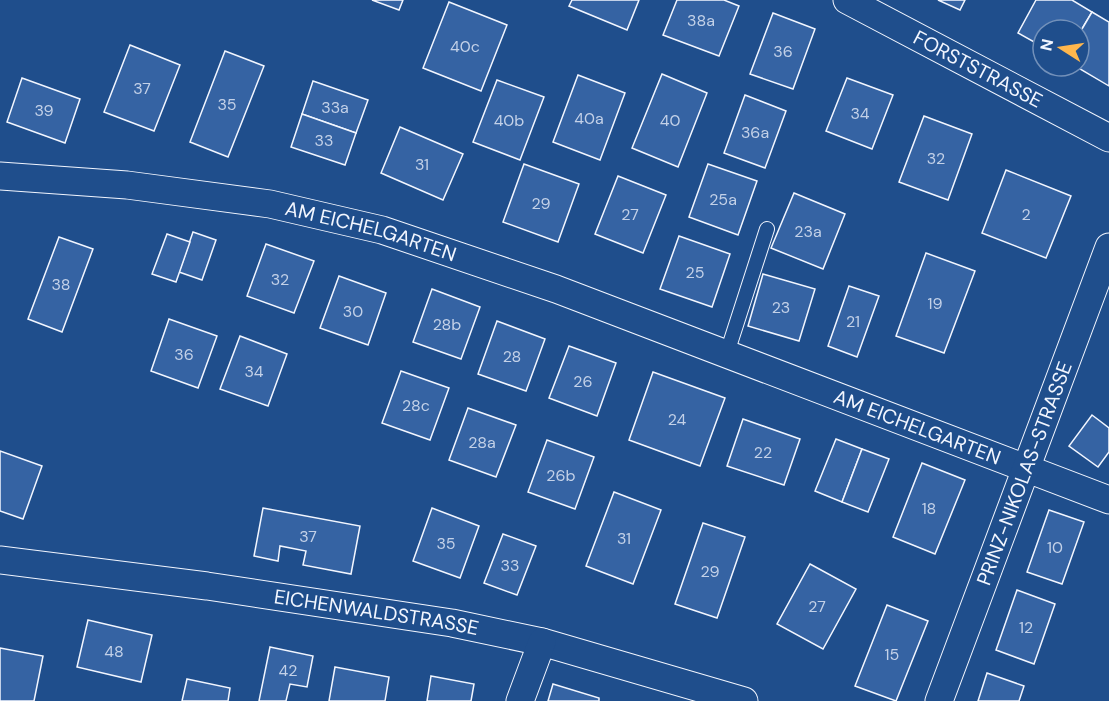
<svg xmlns="http://www.w3.org/2000/svg" width="1109" height="701" font-family="'DM Sans',sans-serif">
<style>
.building{fill:#3563a3;stroke:#f2f6ff;stroke-width:1.5}
.lines{fill:none;stroke-linecap:round;stroke-linejoin:round}
.service-casing{stroke:#f2f6ff;stroke-width:16}
.minor-casing{stroke:#f2f6ff;stroke-width:29}
.service{stroke:#1f4e8c;stroke-width:14}
.minor{stroke:#1f4e8c;stroke-width:27}
.labels{text-anchor:middle;dominant-baseline:central;stroke-width:4.5;stroke-linejoin:round;paint-order:stroke}
.number-label{font-size:16px;fill:#c3d1e8}
.street-label{font-size:20px;fill:#f2f6ff;stroke:#1f4e8c}
</style>
<rect width="100%" height="100%" fill="#1f4e8c"/>
<g class="building">
<path d="M 372,0 L 403,0 L 399,10 Z"/>
<path d="M 572,0 L 639,0 L 627,30 L 569,6 Z"/>
<path d="M 677,0 L 724,0 L 739,6 L 719,56 L 663,35 Z"/>
<path d="M 938,0 L 965,0 L 960,10 Z"/>
<path d="M 1036,0 L 1072,0 L 1092,12 L 1079,34 L 1079,30 L 1043,30 L 1043,47 L 1018,33 Z"/>
<path d="M 449,2 L 507,25 L 481,91 L 423,68 Z"/>
<path d="M 1092,12 L 1109,22 L 1109,86 L 1075,66 L 1079,66 L 1079,34 Z"/>
<path d="M 773,13 L 815,29 L 793,89 L 750,74 Z"/>
<path d="M 130,45 L 180,65 L 154,131 L 104,112 Z"/>
<path d="M 225,51 L 264,66 L 228,157 L 190,142 Z"/>
<path d="M 662,74 L 707,93 L 678,167 L 632,148 Z"/>
<path d="M 578,75 L 625,93 L 600,160 L 553,142 Z"/>
<path d="M 22,78 L 80,99 L 65,143 L 7,122 Z"/>
<path d="M 847,78 L 893,95 L 872,149 L 826,131 Z"/>
<path d="M 497,80 L 544,97 L 520,160 L 473,142 Z"/>
<path d="M 313,81 L 368,100 L 356,133 L 302,114 Z"/>
<path d="M 745,95 L 786,111 L 765,168 L 724,153 Z"/>
<path d="M 302,114 L 356,133 L 345,165 L 291,147 Z"/>
<path d="M 924,116 L 972,134 L 948,200 L 899,182 Z"/>
<path d="M 400,127 L 463,154 L 443,200 L 381,173 Z"/>
<path d="M 524,164 L 579,184 L 558,242 L 503,222 Z"/>
<path d="M 708,164 L 757,181 L 738,235 L 689,217 Z"/>
<path d="M 1006,170 L 1071,196 L 1046,258 L 982,233 Z"/>
<path d="M 618,176 L 666,195 L 643,253 L 595,234 Z"/>
<path d="M 794,193 L 845,214 L 823,269 L 771,248 Z"/>
<path d="M 193,232 L 216,240 L 202,280 L 179,272 Z"/>
<path d="M 167,234 L 190,242 L 176,282 L 152,274 Z"/>
<path d="M 679,236 L 730,254 L 712,307 L 660,289 Z"/>
<path d="M 59,237 L 93,249 L 62,332 L 28,319 Z"/>
<path d="M 266,244 L 314,261 L 294,313 L 247,296 Z"/>
<path d="M 926,253 L 975,271 L 944,353 L 896,336 Z"/>
<path d="M 763,274 L 815,289 L 799,341 L 748,326 Z"/>
<path d="M 339,276 L 386,293 L 368,345 L 320,328 Z"/>
<path d="M 849,286 L 879,296 L 857,357 L 828,346 Z"/>
<path d="M 432,289 L 480,307 L 461,359 L 413,342 Z"/>
<path d="M 169,319 L 217,336 L 198,388 L 151,371 Z"/>
<path d="M 497,321 L 545,339 L 526,391 L 478,374 Z"/>
<path d="M 240,336 L 287,354 L 268,406 L 220,389 Z"/>
<path d="M 569,346 L 616,363 L 597,416 L 549,398 Z"/>
<path d="M 401,371 L 449,388 L 430,440 L 382,423 Z"/>
<path d="M 653,372 L 725,398 L 700,466 L 629,440 Z"/>
<path d="M 468,408 L 516,425 L 496,477 L 449,460 Z"/>
<path d="M 1092,415 L 1109,428 L 1109,452 L 1098,467 L 1069,446 Z"/>
<path d="M 743,419 L 800,439 L 784,485 L 727,466 Z"/>
<path d="M 836,439 L 862,449 L 842,502 L 815,491 Z"/>
<path d="M 547,440 L 594,457 L 575,509 L 528,492 Z"/>
<path d="M 862,449 L 889,459 L 868,512 L 842,502 Z"/>
<path d="M 0,451 L 42,466 L 23,519 L 0,511 Z"/>
<path d="M 922,463 L 965,480 L 935,554 L 893,537 Z"/>
<path d="M 614,492 L 661,510 L 633,584 L 586,566 Z"/>
<path d="M 263,508 L 360,526 L 351,574 L 303,565 L 306,551 L 280,546 L 278,561 L 254,556 Z"/>
<path d="M 432,508 L 479,526 L 460,578 L 413,561 Z"/>
<path d="M 1049,510 L 1084,522 L 1062,584 L 1027,572 Z"/>
<path d="M 703,523 L 745,537 L 717,618 L 675,604 Z"/>
<path d="M 503,534 L 536,546 L 517,595 L 484,583 Z"/>
<path d="M 810,564 L 856,589 L 823,649 L 777,624 Z"/>
<path d="M 1017,590 L 1055,604 L 1034,664 L 996,650 Z"/>
<path d="M 887,605 L 928,621 L 896,701 L 855,686 Z"/>
<path d="M 88,620 L 152,635 L 141,682 L 77,667 Z"/>
<path d="M 270,647 L 313,656 L 307,687 L 290,684 L 286,701 L 259,701 Z"/>
<path d="M 0,648 L 43,656 L 34,701 L 0,701 Z"/>
<path d="M 335,667 L 389,677 L 385,701 L 329,701 Z"/>
<path d="M 987,673 L 1024,686 L 1019,701 L 978,701 Z"/>
<path d="M 431,676 L 474,684 L 471,701 L 427,701 Z"/>
<path d="M 187,679 L 230,688 L 228,701 L 182,701 Z"/>
<path d="M 553,684 L 599,698 L 599,701 L 548,701 Z"/>
</g>
<g class="lines">
<defs>
<path id="service" d="M 727,353 L 767,229"/>
<g id="minor">
<path id="s1" d="M 847,0 L 1109,138"/>
<path id="s2" d="M 0,176 L 127,185 L 270,204 L 382,230 L 556,289 L 1109,500"/>
<path id="s3" d="M 0,560 L 207,586 L 452,623 L 542,642 L 744,701"/>
<path d="M 520,701 L 542,642"/>
<path id="s4" d="M 939,701 L 1109,247"/>
</g>
</defs>
<use href="#service" class="service-casing"/>
<use href="#minor" class="minor-casing"/>
<use href="#service" class="service"/>
<use href="#minor" class="minor"/>
</g>
<g class="labels">
<g class="number-label">
<text x="701" y="20">38a</text>
<text x="465" y="46">40c</text>
<text x="783" y="51">36</text>
<text x="142" y="88">37</text>
<text x="227" y="104">35</text>
<text x="335" y="107">33a</text>
<text x="44" y="110">39</text>
<text x="860" y="113">34</text>
<text x="589" y="118">40a</text>
<text x="509" y="120">40b</text>
<text x="670" y="120">40</text>
<text x="755" y="132">36a</text>
<text x="324" y="140">33</text>
<text x="936" y="158">32</text>
<text x="422" y="164">31</text>
<text x="723" y="199">25a</text>
<text x="541" y="203">29</text>
<text x="630" y="214">27</text>
<text x="1026" y="214">2</text>
<text x="808" y="231">23a</text>
<text x="695" y="272">25</text>
<text x="280" y="279">32</text>
<text x="61" y="284">38</text>
<text x="935" y="303">19</text>
<text x="781" y="307">23</text>
<text x="353" y="311">30</text>
<text x="853" y="321">21</text>
<text x="447" y="324">28b</text>
<text x="184" y="354">36</text>
<text x="512" y="356">28</text>
<text x="254" y="371">34</text>
<text x="583" y="381">26</text>
<text x="416" y="405">28c</text>
<text x="677" y="419">24</text>
<text x="482" y="442">28a</text>
<text x="763" y="452">22</text>
<text x="561" y="475">26b</text>
<text x="929" y="508">18</text>
<text x="308" y="536">37</text>
<text x="624" y="538">31</text>
<text x="446" y="543">35</text>
<text x="1055" y="547">10</text>
<text x="510" y="565">33</text>
<text x="710" y="571">29</text>
<text x="817" y="606">27</text>
<text x="1026" y="627">12</text>
<text x="114" y="651">48</text>
<text x="892" y="654">15</text>
<text x="288" y="670">42</text>
</g>
<g class="street-label">
<text stroke="none"><textPath href="#s1" startOffset="148">FORSTSTRASSE</textPath></text>
<text stroke="none"><textPath href="#s2" startOffset="376">AM EICHELGARTEN</textPath></text>
<text stroke="none"><textPath href="#s2" startOffset="957">AM EICHELGARTEN</textPath></text>
<text stroke="none"><textPath href="#s4" startOffset="243">PRINZ-NIKOLAS-STRASSE</textPath></text>
<text stroke="none"><textPath href="#s3" startOffset="380">EICHENWALDSTRASSE</textPath></text>
</g>
</g>
<g transform="translate(1061 48) rotate(282)"><circle r="28" fill="#1f4e8c" stroke="#7391ba" stroke-width="1.5"/>
<path d="M0-4.5L10 22L0 15L-10 22Z" fill="#ffb74d"/>
<text y="-9" font-size="16" font-weight="bold" text-anchor="middle" fill="#f2f6ff">N</text>
</g>
</svg>
